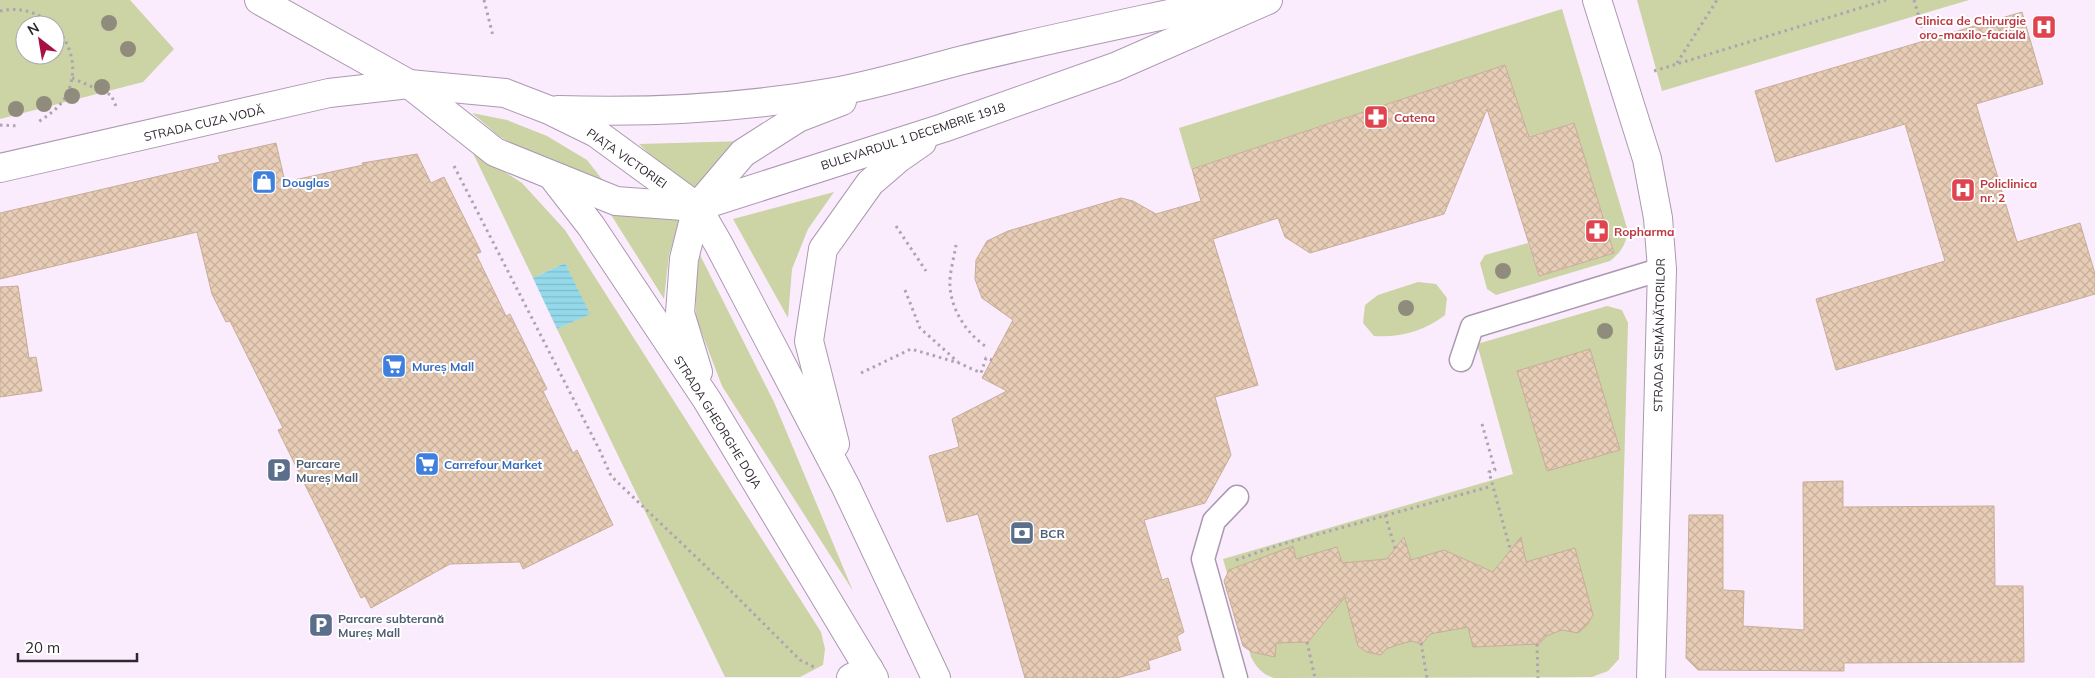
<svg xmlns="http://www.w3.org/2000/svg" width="2095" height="678" font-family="Mulish,sans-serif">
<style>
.green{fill:#ccd3a5;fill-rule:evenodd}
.water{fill:url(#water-rules)}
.building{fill:url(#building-cross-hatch);stroke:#c8ad98}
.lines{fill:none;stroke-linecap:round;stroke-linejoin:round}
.service-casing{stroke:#ac98b1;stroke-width:25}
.minor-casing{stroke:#ac98b1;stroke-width:30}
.secondary-casing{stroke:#ac98b1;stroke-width:30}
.primary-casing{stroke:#ac98b1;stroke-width:30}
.path{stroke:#afa3b1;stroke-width:3;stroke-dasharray:2.5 4;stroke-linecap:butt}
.service{stroke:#fff;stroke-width:22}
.minor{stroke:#fff;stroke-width:28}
.secondary{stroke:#fff;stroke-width:28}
.primary{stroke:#fff;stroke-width:28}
.tree{fill:#908c7d}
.labels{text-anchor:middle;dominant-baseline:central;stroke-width:4;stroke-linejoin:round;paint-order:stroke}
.health-label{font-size:12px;font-weight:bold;fill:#be3a42;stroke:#fff;text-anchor:start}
.street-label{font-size:12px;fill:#2e2630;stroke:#fff}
.shop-label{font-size:12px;font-weight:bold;fill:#366cbe;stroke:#fff;text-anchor:start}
.service-label{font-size:12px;font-weight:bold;fill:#4e5e75;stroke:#fff;text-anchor:start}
</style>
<defs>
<pattern id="water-rules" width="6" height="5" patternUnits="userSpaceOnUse" patternTransform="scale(1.25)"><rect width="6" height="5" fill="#94d9ea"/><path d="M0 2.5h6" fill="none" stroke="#80bac9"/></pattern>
<pattern id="building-cross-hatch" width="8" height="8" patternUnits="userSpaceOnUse" patternTransform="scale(1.25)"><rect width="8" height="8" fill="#e8cdb6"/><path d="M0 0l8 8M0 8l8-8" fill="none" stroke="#c7b09d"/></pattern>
</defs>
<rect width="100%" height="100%" fill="#faecfd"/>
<g class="green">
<path d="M 0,0 L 130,0 L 174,49 L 143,82 L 0,119 ZM 25,25 L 55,25 L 55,55 L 25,55 Z"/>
<path d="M 1637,0 L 1969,0 L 1662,91 Z"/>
<path d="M 1562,9 L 1627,228 C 1627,244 1622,251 1610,261 L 1496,295 L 1487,289 L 1480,263 L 1485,255 L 1528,243 L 1539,276 L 1614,253 L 1574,123 L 1516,140 L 1519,108 L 1505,65 L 1191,169 L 1179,128 Z"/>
<path d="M 472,113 L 507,120 L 547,136 L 587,160 L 605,183 L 536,158 L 499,136 Z"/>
<path d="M 747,141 L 689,192 L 639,144 Z"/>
<path d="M 472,151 L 522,183 L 565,230 L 821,632 L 825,649 L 823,665 L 800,677 L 725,677 L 557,329 L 589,314 L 565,263 L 533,278 Z"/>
<path d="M 834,192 L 808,229 L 792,269 L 788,318 L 733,219 Z"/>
<path d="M 608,210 L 680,220 L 669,255 L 664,299 Z"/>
<path d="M 700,255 L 774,402 L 853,591 L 722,386 L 696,318 L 695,282 Z"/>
<path d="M 1418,282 L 1436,284 L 1447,298 L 1445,315 C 1425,331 1399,338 1374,336 L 1363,323 L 1365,305 L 1378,295 Z"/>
<path d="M 1607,306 L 1622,310 L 1628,323 L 1619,659 L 1608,671 L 1592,677 L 1274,678 C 1262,674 1257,668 1251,657 L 1223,559 L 1513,474 L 1477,344 Z"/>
</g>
<path class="water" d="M 565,263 L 590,314 L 557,329 L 533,278 Z"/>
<g class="building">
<path d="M 2022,12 L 2043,84 L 1976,104 L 2017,242 L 2080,223 L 2095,274 L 2095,294 L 1836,370 L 1816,299 L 1945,261 L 1905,124 L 1776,162 L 1755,91 Z"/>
<path d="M 1505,65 L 1529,137 L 1574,123 L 1614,253 L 1539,276 L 1487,109 L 1444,214 L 1310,253 L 1285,237 L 1278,218 L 1213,239 L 1258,385 L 1215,397 L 1231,455 L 1205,503 L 1144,520 L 1162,580 L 1168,578 L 1184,632 L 1177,636 L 1181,650 L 1148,661 L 1150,669 L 1117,678 L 1025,678 L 978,514 L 947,522 L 929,456 L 959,447 L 952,419 L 1007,391 L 982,378 L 1013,320 L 982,298 L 975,279 L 976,260 L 987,241 L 1008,231 L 1121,198 L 1133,201 L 1156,214 L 1201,201 L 1192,169 Z"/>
<path d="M 276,143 L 285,182 L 363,165 L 362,163 L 417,154 L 431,183 L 444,177 L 481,252 L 476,254 L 506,316 L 510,314 L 547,389 L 543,391 L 573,453 L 577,450 L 613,525 L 523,569 L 520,562 L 450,564 L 371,608 L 365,596 L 361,598 L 278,430 L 283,428 L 230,321 L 226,322 L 212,294 L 197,232 L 0,279 L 0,213 L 220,162 L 218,156 Z"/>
<path d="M 18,286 L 29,358 L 36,357 L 42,391 L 0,397 L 0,287 Z"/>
<path d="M 1590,349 L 1620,450 L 1547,471 L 1517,371 Z"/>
<path d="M 1843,481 L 1843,507 L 1994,506 L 1995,586 L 2023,586 L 2024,662 L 1844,663 L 1844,671 L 1698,670 L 1686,658 L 1689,515 L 1723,515 L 1723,590 L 1744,591 L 1743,626 L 1804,630 L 1803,482 Z"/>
<path d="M 1404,537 L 1411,560 L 1444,550 L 1493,572 L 1521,537 L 1526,562 L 1575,548 L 1593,615 L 1587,625 L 1578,633 L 1562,630 L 1546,636 L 1539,644 L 1473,647 L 1468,627 L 1430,634 L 1422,644 L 1412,641 L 1400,644 L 1386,649 L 1381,655 L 1367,652 L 1358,646 L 1345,597 L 1308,642 L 1276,643 L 1275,657 L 1252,652 L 1243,646 L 1224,581 L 1229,570 L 1293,546 L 1296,559 L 1337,547 L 1342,563 L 1387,559 Z"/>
</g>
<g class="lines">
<defs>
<g id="service">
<path d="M 1461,360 L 1472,327 L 1662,269"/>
<path d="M 1236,678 L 1203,559 L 1214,521 L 1237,497"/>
</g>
<g id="minor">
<path d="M 1597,0 L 1647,159 L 1658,218 L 1662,269 L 1651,678"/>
<path d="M 851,678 L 869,669"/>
</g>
<path id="secondary" d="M 0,168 L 329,93 L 409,84"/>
<g id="primary">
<path d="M 259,0 L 409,84 L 495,152 L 616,201 L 697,207 L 943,128 L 1115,67 L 1268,0"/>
<path d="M 409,84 L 505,93 L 549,110 L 596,133 L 697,207 L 719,245 L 846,487 L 936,678"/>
<path d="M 558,110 C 650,113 744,108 834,92 C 878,84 920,71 963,60 C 1052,38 1143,20 1233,0"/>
<path d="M 553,177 L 591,226 L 707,400 L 874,678"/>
<path d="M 698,372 L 680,313 L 684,259 L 697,207 L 743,153 L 798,118 L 842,101"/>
<path d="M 835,444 L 809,341 L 823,249 L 870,183 L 899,158 L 922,142"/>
</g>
</defs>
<use href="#service" class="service-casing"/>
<use href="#minor" class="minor-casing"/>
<use href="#secondary" class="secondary-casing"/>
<use href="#primary" class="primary-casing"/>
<g class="path">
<path d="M 484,0 L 493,36"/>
<path d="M 1914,0 L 1926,41"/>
<path d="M 0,11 C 49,0 89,52 66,96 C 60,107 49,115 38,122"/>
<path d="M 1677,63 L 1717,0"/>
<path d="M 1654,71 L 1886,0"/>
<path d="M 72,78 L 111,95 L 116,106"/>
<path d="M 0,125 L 18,126"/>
<path d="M 454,166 L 599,449 L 611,476 L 718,578 L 800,660 L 816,668"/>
<path d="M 896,226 L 926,271"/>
<path d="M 956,245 C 954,258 949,274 950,287 C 952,312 968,335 988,348"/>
<path d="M 905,290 L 920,328 L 958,362"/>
<path d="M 861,373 L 911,349 L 959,363 L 981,373 L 986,358 L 992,360"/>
<path d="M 1482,424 L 1495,470 L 1489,472 L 1511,552"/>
<path d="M 1385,515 L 1396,551"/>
<path d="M 1236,560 L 1279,545 L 1492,486"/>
<path d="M 1307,642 L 1315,678"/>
<path d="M 1421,643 L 1427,678"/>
<path d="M 1537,644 L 1538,678"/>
</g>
<use href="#service" class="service"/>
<use href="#minor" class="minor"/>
<use href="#secondary" class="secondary"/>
<use href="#primary" class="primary"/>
</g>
<g class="tree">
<circle cx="109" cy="23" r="8"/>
<circle cx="128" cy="49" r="8"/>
<circle cx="102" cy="87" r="8"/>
<circle cx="72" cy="96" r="8"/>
<circle cx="44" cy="104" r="8"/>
<circle cx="16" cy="109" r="8"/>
<circle cx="1503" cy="271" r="8"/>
<circle cx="1406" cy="308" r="8"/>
<circle cx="1605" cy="331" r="8"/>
</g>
<defs>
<symbol id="hospital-square" viewBox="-11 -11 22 22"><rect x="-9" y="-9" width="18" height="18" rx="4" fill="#e0444e" stroke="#fff"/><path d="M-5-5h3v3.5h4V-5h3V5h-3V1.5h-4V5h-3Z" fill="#fff"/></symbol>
<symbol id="pharmacy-square" viewBox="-11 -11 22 22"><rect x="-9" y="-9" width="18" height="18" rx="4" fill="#e0444e" stroke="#fff"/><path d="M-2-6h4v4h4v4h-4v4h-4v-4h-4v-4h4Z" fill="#fff"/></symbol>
<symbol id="shop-square" viewBox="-11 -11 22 22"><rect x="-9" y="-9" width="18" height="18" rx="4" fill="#3f7fe0" stroke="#fff"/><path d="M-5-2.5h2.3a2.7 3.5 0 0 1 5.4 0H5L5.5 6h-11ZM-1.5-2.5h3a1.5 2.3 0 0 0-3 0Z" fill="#fff"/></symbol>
<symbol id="supermarket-square" viewBox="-11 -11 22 22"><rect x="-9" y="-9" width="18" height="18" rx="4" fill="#3f7fe0" stroke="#fff"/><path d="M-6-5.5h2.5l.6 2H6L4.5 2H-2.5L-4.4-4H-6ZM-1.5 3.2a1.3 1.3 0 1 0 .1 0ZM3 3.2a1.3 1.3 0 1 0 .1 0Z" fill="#fff"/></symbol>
<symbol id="parking-square" viewBox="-11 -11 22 22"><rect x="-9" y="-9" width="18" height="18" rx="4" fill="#5c6f8a" stroke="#fff"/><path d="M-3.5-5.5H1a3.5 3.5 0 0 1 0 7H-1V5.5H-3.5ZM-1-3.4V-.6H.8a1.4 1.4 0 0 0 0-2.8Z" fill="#fff"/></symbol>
<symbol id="bank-square" viewBox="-11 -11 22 22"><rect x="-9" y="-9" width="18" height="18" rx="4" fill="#5c6f8a" stroke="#fff"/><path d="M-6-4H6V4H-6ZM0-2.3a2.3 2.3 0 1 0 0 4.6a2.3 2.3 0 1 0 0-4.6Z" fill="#fff"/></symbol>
</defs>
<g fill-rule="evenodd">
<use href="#hospital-square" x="2030" y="13" width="28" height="28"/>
<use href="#pharmacy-square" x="1362" y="103" width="28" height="28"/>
<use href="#shop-square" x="250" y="168" width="28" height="28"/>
<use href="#hospital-square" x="1949" y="176" width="28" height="28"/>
<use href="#pharmacy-square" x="1583" y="217" width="28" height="28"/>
<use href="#supermarket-square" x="380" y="352" width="28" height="28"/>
<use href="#supermarket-square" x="413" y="450" width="28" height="28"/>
<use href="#parking-square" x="265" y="456" width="28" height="28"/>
<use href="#bank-square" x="1008" y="519" width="28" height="28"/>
<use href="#parking-square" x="307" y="611" width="28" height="28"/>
</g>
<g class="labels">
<g class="health-label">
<text x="2026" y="20" text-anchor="end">Clinica de Chirurgie<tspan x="2026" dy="14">oro-maxilo-facială</tspan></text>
<text x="1394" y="117">Catena</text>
<text x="1980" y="183">Policlinica<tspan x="1980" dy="14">nr. 2</tspan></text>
<text x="1614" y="231">Ropharma</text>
</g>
<g class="street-label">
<text transform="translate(204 123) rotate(-13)">STRADA CUZA VODĂ</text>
<text transform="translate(913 136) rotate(-18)">BULEVARDUL 1 DECEMBRIE 1918</text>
<text transform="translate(627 158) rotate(35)">PIAȚA VICTORIEI</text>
<text transform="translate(1659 335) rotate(-89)">STRADA SEMĂNĂTORILOR</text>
<text transform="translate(718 422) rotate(58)">STRADA GHEORGHE DOJA</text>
</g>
<g class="shop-label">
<text x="282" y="182">Douglas</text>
<text x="412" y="366">Mureș Mall</text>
<text x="444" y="464">Carrefour Market</text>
</g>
<g class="service-label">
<text x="296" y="463">Parcare<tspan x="296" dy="14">Mureș Mall</tspan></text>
<text x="1040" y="533">BCR</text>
<text x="338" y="618">Parcare subterană<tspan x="338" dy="14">Mureș Mall</tspan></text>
</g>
</g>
<g transform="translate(40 40) rotate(329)"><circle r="24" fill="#ffffff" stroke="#aba8ac"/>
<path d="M0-4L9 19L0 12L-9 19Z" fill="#a71041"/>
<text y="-8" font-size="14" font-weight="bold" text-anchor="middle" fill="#2e2630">N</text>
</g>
<path d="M18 653v8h119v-8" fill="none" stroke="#2e2630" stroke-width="2.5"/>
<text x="25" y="653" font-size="15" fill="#2e2630" stroke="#ffffff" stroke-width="4" paint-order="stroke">20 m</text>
</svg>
